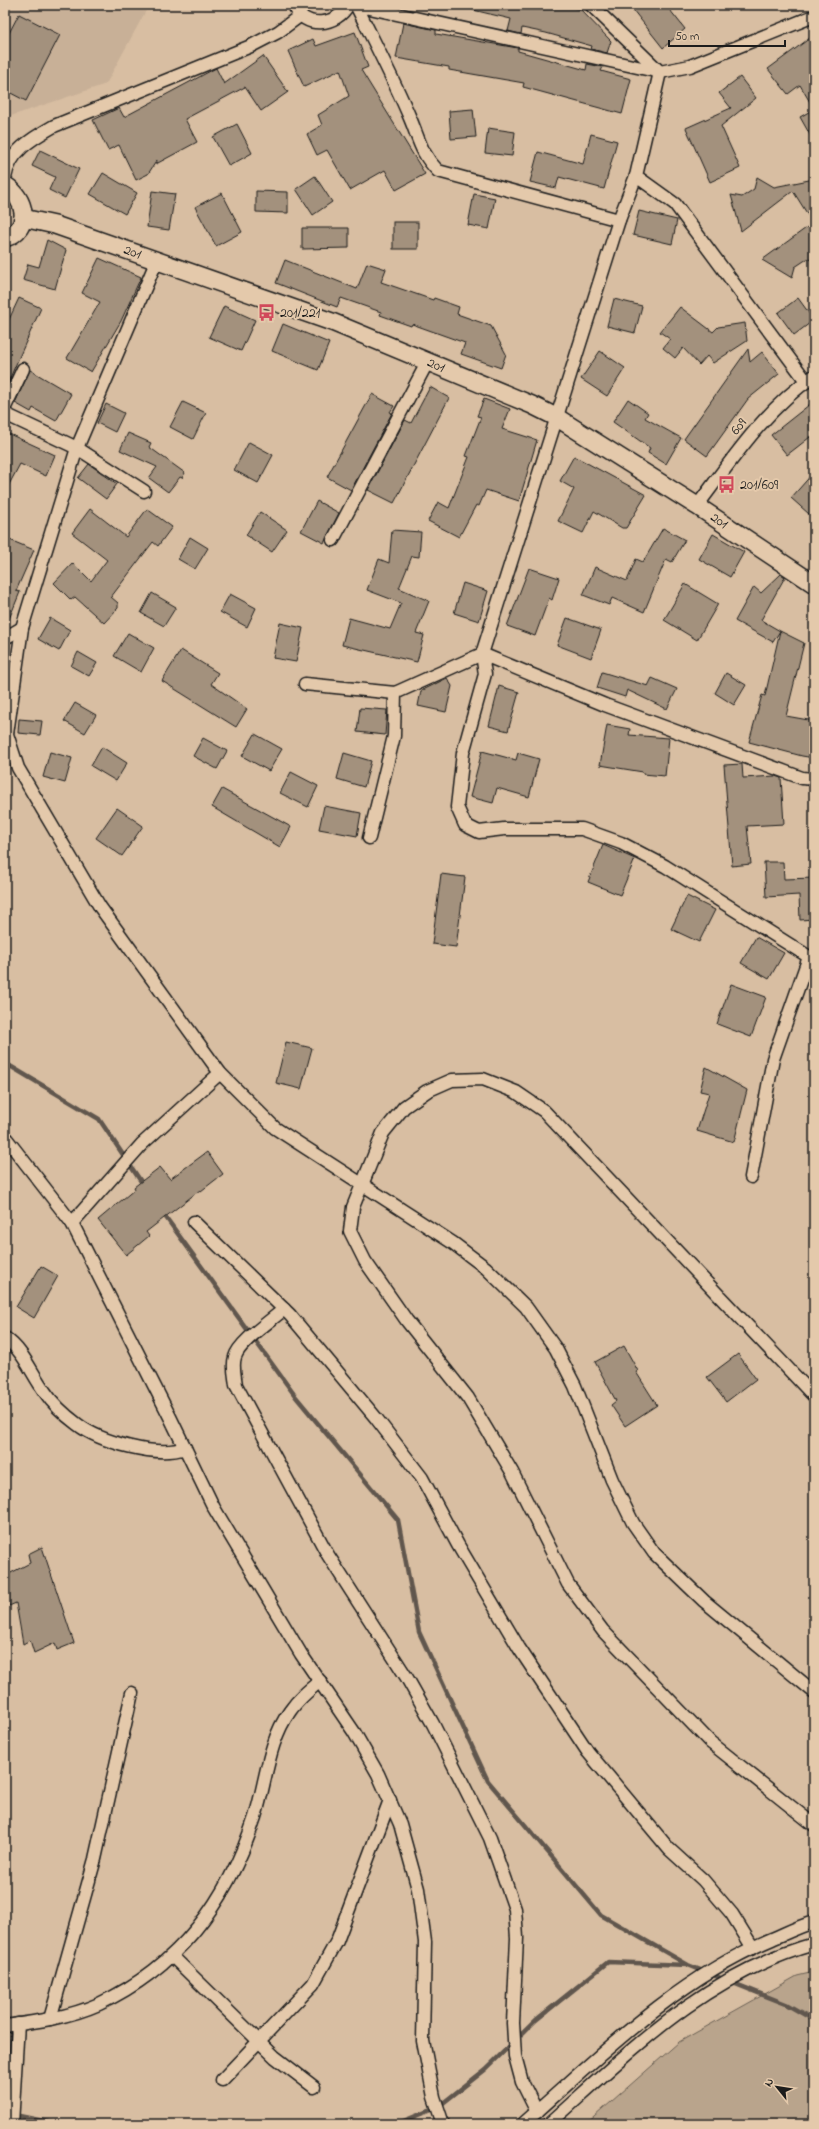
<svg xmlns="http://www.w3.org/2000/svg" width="819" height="2129" font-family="'Indie Flower',sans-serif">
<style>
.built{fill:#c8b097}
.green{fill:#b9a48c;stroke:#6a6054}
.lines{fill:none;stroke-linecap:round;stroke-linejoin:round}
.stream{stroke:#60574d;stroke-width:4.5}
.building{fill:#a3917d;stroke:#1c1c1c}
.street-casing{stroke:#1c1c1c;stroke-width:15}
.secondary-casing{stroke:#1c1c1c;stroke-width:20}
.street{stroke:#e4c9ab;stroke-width:12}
.secondary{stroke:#e4c9ab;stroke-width:17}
.labels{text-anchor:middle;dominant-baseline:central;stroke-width:4;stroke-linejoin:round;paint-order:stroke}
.street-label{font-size:14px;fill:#1c1c1c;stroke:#e4c9ab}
.poi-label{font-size:14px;fill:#1c1c1c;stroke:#e4c9ab;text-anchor:start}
</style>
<rect width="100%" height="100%" fill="#d8bea2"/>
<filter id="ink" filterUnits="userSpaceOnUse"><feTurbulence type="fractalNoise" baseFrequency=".025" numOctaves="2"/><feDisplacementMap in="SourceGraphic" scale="8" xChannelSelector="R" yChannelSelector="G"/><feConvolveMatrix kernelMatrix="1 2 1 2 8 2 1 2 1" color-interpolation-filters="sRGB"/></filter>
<g filter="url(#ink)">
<path class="built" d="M 5,5 L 149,5 L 106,84 L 5,118 Z"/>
<path class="green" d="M 814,1972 L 814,2124 L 586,2124 L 679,2042 L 797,1976 Z"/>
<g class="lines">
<g class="stream">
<path d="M 5,1063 L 99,1119 L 144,1186"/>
<path d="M 162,1212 L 296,1397 L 398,1520 L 419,1632 L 488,1781 L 601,1915 L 688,1965 L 786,2004 L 814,2020"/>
<path d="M 5,2113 L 58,2124"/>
<path d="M 396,2124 L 438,2107 L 486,2069 L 536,2020 L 608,1962 L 687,1965"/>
</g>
</g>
<g class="building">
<path d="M 474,5 L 565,5 L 580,9 L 611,41 L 607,53 L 591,49 L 592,46 L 546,33 L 522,28 L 521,34 L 508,31 L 511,19 L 473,10 Z"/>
<path d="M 640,5 L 666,5 L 685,29 L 663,48 L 633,10 Z"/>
<path d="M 19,14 L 60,35 L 26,101 L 5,90 L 5,33 L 8,35 Z"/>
<path d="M 403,23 L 436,30 L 436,34 L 518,48 L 518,51 L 586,70 L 587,64 L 603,67 L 601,71 L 631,79 L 622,114 L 523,87 L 524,83 L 449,70 L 449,67 L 396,58 Z"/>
<path d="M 355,32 L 368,67 L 361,70 L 425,174 L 396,190 L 385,170 L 350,190 L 327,150 L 317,155 L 307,134 L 322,125 L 318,115 L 349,96 L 340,70 L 304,87 L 288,51 L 313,39 L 316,46 Z"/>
<path d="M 814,35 L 814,142 L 800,117 L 814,109 L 800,85 L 788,94 L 768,69 Z"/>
<path d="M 263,56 L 288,92 L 261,111 L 245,87 L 185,119 L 197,142 L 156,164 L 157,160 L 148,174 L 136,180 L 119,145 L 108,150 L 93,120 L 119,108 L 124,117 L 216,68 L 224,84 Z"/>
<path d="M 740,77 L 756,98 L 721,126 L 740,168 L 710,182 L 686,128 L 731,108 L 719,93 Z"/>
<path d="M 473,109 L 476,137 L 451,139 L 449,111 Z"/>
<path d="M 237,124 L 252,153 L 229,166 L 213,137 Z"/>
<path d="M 488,128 L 515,132 L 512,156 L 485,153 Z"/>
<path d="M 591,134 L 617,141 L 604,189 L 559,177 L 556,188 L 530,182 L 538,152 L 583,164 Z"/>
<path d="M 40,150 L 79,169 L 65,198 L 49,190 L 55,177 L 32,166 Z"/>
<path d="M 103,173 L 137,193 L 125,214 L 90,194 Z"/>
<path d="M 315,176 L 332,202 L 313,215 L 296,189 Z"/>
<path d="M 757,177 L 774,187 L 814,179 L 814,260 L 807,259 L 795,267 L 792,278 L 762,260 L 813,223 L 793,191 L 741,231 L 731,195 L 742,197 L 754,189 Z"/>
<path d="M 152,191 L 175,194 L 169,230 L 147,227 Z"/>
<path d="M 256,191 L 288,192 L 288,213 L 256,212 Z"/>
<path d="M 222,193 L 242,232 L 216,246 L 195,207 Z"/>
<path d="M 474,194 L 495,198 L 489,229 L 468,225 Z"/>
<path d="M 639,211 L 677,220 L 672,244 L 633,235 Z"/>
<rect x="393" y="222" width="25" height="27"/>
<path d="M 302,228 L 349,228 L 349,248 L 302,249 Z"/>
<path d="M 47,240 L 66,250 L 55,289 L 23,280 L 28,264 L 39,267 Z"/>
<path d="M 99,258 L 141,277 L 121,321 L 91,372 L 67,358 L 100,302 L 82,293 Z"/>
<path d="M 285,260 L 357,289 L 367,263 L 386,269 L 381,282 L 433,300 L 434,298 L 459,307 L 457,314 L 491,326 L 506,354 L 501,368 L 461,354 L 465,343 L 412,324 L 411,326 L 380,315 L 381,312 L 341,298 L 337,307 L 276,283 Z"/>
<path d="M 19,298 L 41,308 L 5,389 L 5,328 Z"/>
<path d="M 798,298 L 814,320 L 794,335 L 778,313 Z"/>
<path d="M 614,299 L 642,306 L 635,333 L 607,326 Z"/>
<path d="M 224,306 L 255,320 L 241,351 L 209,337 Z"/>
<path d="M 680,307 L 713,332 L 718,327 L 745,323 L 747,341 L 713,363 L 707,356 L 699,365 L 683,348 L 675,358 L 663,348 L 670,339 L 660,332 Z"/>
<path d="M 283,324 L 329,343 L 318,370 L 272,351 Z"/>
<path d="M 748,349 L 750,362 L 762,352 L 779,374 L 748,399 L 707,456 L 684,439 Z"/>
<path d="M 600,351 L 625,368 L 607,396 L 581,379 Z"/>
<path d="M 30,370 L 71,394 L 56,421 L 33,408 L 31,412 L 15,403 Z"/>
<path d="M 430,387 L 449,398 L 394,503 L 368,490 L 405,420 L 411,423 Z"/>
<path d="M 372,394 L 394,406 L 390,412 L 392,413 L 351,490 L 327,477 Z"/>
<path d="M 484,399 L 510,409 L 502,429 L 537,440 L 519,501 L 486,490 L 479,506 L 476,505 L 459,537 L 428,521 L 438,502 L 449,508 L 469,457 L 466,456 L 481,417 L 477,416 Z"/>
<path d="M 628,399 L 648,413 L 645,418 L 681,438 L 666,464 L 648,453 L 650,448 L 613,422 Z"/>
<path d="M 814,401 L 814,434 L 787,455 L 771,435 Z"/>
<path d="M 183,402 L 206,413 L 193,439 L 170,427 Z"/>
<path d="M 106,404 L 124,413 L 115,432 L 97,423 Z"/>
<path d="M 5,432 L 55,455 L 46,476 L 20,464 L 5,492 Z"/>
<path d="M 128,433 L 151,443 L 149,447 L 185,473 L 182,478 L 180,477 L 168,492 L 149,478 L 157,467 L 120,450 Z"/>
<path d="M 249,442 L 273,455 L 258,483 L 234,470 Z"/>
<path d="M 574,456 L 646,495 L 626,528 L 622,528 L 594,511 L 583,533 L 558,521 L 574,489 L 560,481 Z"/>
<path d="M 89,464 L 117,484 L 106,499 L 78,478 Z"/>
<path d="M 814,472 L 814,508 L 809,514 L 791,498 Z"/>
<path d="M 317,501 L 339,513 L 324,543 L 301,531 Z"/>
<path d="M 90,509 L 126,537 L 147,509 L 172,527 L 158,546 L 153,542 L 111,597 L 118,603 L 118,608 L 104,623 L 75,597 L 71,600 L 54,583 L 73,563 L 91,581 L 107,560 L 72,533 Z"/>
<path d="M 260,512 L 287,530 L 272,552 L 246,535 Z"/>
<path d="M 663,528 L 685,540 L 672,562 L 666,559 L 644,612 L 612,598 L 609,605 L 583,595 L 595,567 L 627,581 L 636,559 L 643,562 Z"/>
<path d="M 392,530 L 421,532 L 419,557 L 412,556 L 399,588 L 429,601 L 416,633 L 424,635 L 417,662 L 342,645 L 349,618 L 390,629 L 401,603 L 367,590 L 379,559 L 389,563 Z"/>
<path d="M 713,534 L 744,552 L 730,577 L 699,559 Z"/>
<path d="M 190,537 L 208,548 L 195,569 L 178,559 Z"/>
<path d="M 5,538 L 34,550 L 16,591 L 20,592 L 5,629 Z"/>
<path d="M 529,568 L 559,578 L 552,600 L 549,598 L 535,636 L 507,626 Z"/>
<path d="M 781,574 L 785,577 L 761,620 L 780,631 L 773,642 L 735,621 L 754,587 L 761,593 Z"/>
<path d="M 463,583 L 488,591 L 479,621 L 454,613 Z"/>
<path d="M 685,584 L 718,604 L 697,640 L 664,620 Z"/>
<path d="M 152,593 L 176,607 L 164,626 L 141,613 Z"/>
<path d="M 230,594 L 256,608 L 247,627 L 220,612 Z"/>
<path d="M 50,618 L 70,630 L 59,651 L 38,639 Z"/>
<path d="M 567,618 L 601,630 L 591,658 L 557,645 Z"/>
<path d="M 280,623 L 303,628 L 296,662 L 273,658 Z"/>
<path d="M 780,631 L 804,643 L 786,716 L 814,721 L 814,758 L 802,756 L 749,742 L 762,695 L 765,696 Z"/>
<path d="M 128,633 L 154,648 L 141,672 L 114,656 Z"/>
<path d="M 181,650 L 218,673 L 211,684 L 247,709 L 236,727 L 162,681 Z"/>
<path d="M 78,652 L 97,663 L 89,676 L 71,666 Z"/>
<path d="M 602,672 L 648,686 L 652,678 L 677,689 L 667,709 L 627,690 L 625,697 L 597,688 Z"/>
<path d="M 726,673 L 746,685 L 734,705 L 715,693 Z"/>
<path d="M 447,678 L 452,686 L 446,712 L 418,706 L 421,691 Z"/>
<path d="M 499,686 L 519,692 L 508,731 L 489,726 Z"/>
<path d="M 75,703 L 96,715 L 85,733 L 64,721 Z"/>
<path d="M 360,708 L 387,710 L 385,735 L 357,732 Z"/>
<path d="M 19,719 L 42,721 L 40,735 L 18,733 Z"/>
<path d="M 607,725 L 630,729 L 629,735 L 669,738 L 665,776 L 643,774 L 643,772 L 600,765 Z"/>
<path d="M 255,734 L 282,749 L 269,771 L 242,756 Z"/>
<path d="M 203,738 L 227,751 L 217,769 L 193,756 Z"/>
<path d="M 102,747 L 127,763 L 116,781 L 91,766 Z"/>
<path d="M 482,751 L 516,760 L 518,753 L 539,759 L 529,797 L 497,788 L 493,803 L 470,797 Z"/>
<path d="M 50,752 L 72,758 L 65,783 L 43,777 Z"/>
<path d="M 344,753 L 371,761 L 364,787 L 337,779 Z"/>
<path d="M 742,764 L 743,778 L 775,776 L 781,778 L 784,824 L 747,826 L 751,864 L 732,866 L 724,765 Z"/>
<path d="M 291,772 L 318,786 L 308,807 L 280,793 Z"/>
<path d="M 222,789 L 291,827 L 280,847 L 212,807 Z"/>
<path d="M 324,806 L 361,813 L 357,836 L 319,829 Z"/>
<path d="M 117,808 L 143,826 L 122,856 L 96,838 Z"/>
<path d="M 603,845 L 635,859 L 620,895 L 588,882 Z"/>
<path d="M 764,862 L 783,862 L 784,879 L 814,878 L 814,919 L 800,920 L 799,895 L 766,897 Z"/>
<path d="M 441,874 L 465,877 L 456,947 L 432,944 Z"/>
<path d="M 687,896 L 715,910 L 699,942 L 671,929 Z"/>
<path d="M 756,937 L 784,953 L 769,979 L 741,963 Z"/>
<path d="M 731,984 L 766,997 L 751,1037 L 717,1024 Z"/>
<path d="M 286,1042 L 312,1048 L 301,1089 L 276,1083 Z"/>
<path d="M 706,1067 L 747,1090 L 734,1142 L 697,1131 L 709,1093 L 700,1091 Z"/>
<path d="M 207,1152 L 223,1174 L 201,1191 L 200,1190 L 146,1232 L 149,1236 L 126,1255 L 98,1220 L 135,1189 L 134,1187 L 160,1167 L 170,1179 Z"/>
<path d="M 41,1266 L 58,1276 L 34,1318 L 16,1307 Z"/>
<path d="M 624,1346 L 638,1371 L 636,1372 L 657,1405 L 625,1426 L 611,1405 L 616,1401 L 595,1362 Z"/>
<path d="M 738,1354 L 756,1379 L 726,1402 L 707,1377 Z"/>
<path d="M 42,1547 L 74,1643 L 57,1650 L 55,1643 L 34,1653 L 30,1640 L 23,1644 L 16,1603 L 9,1606 L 5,1595 L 5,1576 L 30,1563 L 28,1554 Z"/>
</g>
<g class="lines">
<defs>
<g id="street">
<path d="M 294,5 C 304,30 337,26 348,5"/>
<path d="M 356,5 L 660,72 L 690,66 L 814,16"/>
<path d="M 356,5 C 374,42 394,80 410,118 C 419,139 421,154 438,171 L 619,220"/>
<path d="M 591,5 L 660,72 L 636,176 L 675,204 L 806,381"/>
<path d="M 5,178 C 9,151 33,138 54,126 L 251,46 L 278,32 L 301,15"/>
<path d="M 157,260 L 77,448 L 22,628 L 7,734 L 18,768 L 100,907 L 220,1073 L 275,1128 L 453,1243 L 486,1268 L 526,1307 L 556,1349 L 575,1386 L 612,1480 L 633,1523 L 654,1553 L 704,1601 L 814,1692"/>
<path d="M 5,407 L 23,369"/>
<path d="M 5,414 L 77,448 L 144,491"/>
<path d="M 697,506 C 732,460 765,409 814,376"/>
<path d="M 333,540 L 427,363"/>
<path d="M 5,638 L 22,628"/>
<path d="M 482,654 L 485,674 L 463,753 L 457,807 L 465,825 L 479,832 L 504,829 L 582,829 L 621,843 L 665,866 L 814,960"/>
<path d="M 482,654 L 605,705 L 802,778 L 814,779"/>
<path d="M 305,684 L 395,693 L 482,654 L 619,220 L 636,176"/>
<path d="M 369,838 L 394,736 L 395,693"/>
<path d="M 5,1137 L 72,1223 L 170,1417 L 214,1508 L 301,1654 L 354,1732 L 378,1774 L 400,1824 L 418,1889 L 425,1942 L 423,2041 L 434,2097 L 443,2124"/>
<path d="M 751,1177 L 773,1059 L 809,957"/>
<path d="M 194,1222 L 290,1315 L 376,1418 L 422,1478 L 458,1545 L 519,1648 L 588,1752 L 669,1849 L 703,1880 L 732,1914 L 753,1948"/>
<path d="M 72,1223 L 142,1144 L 220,1073"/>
<path d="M 284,1309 C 272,1320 239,1342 235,1357 C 232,1366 235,1376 236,1385 L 328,1555 L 407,1678 L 433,1724 L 490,1838 L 515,1909 L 517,1938 L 513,2023 L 515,2056 L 522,2082 L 537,2112"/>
<path d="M 5,1338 C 24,1351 31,1373 45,1392 C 53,1404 65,1415 77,1424 C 100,1442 157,1458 185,1448"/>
<path d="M 814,1396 L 544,1111 L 516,1092 L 483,1079 L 452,1080 L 427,1091 L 404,1107 L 383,1133 L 353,1207 L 350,1231 L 365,1261 L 407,1321 L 468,1398 L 512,1472 L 568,1584 L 603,1631 L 710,1742 L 814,1825"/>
<path d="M 172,1956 L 275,2057 L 314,2087"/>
<path d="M 50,2019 L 95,1859 L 132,1693"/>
<path d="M 5,2026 C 36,2022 70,2017 99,2004 C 180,1966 228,1901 255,1817 C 266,1783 268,1741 290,1711 C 298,1699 309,1690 320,1681"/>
<path d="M 222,2080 L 313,1984 L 337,1941 L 390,1800"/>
<path d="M 12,2124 L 18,2024"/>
<path d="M 523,2124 C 601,2055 675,1980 772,1939 C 786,1933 800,1926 814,1922"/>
<path d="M 549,2124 C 632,2050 704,1975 814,1944"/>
</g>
<g id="secondary">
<path d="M 5,185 C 25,197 33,229 5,238"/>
<path id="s1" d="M 23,218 L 55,225 L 332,322 L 532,405 L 556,417 L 697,506 L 814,584"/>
</g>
</defs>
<use href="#street" class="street-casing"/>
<use href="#secondary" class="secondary-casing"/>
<use href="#street" class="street"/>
<use href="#secondary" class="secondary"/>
</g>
</g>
<defs>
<symbol id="bus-bare" viewBox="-9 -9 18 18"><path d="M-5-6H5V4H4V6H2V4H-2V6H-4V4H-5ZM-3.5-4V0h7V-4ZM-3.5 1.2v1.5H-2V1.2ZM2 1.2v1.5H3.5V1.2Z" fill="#d1495b" stroke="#e4c9ab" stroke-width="2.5" paint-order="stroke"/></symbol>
</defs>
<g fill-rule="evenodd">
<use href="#bus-bare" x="254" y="300" width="25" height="25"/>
<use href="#bus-bare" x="714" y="472" width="25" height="25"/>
</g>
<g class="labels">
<g class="street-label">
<text stroke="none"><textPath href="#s1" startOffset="115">201</textPath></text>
<text stroke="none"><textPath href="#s1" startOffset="439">201</textPath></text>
<text transform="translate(739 427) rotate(-51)">609</text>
<text stroke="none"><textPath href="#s1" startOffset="763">201</textPath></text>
</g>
<g class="poi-label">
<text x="280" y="313">201/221</text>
<text x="740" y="485">201/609</text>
</g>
</g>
<rect width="819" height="2129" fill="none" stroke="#e4c9ab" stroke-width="20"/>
<rect x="10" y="10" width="799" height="2109" fill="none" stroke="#1c1c1c" stroke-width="1.5" filter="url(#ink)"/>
<g transform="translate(777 2087) rotate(300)" stroke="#e4c9ab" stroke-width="3" paint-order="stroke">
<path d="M0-3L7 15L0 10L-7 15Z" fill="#1c1c1c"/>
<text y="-6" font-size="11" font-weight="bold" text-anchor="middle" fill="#1c1c1c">N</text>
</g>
<path d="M669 40v6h116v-6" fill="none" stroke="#1c1c1c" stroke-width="2"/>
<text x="675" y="40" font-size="12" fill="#1c1c1c" stroke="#e4c9ab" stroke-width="3" paint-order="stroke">50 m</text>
</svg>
